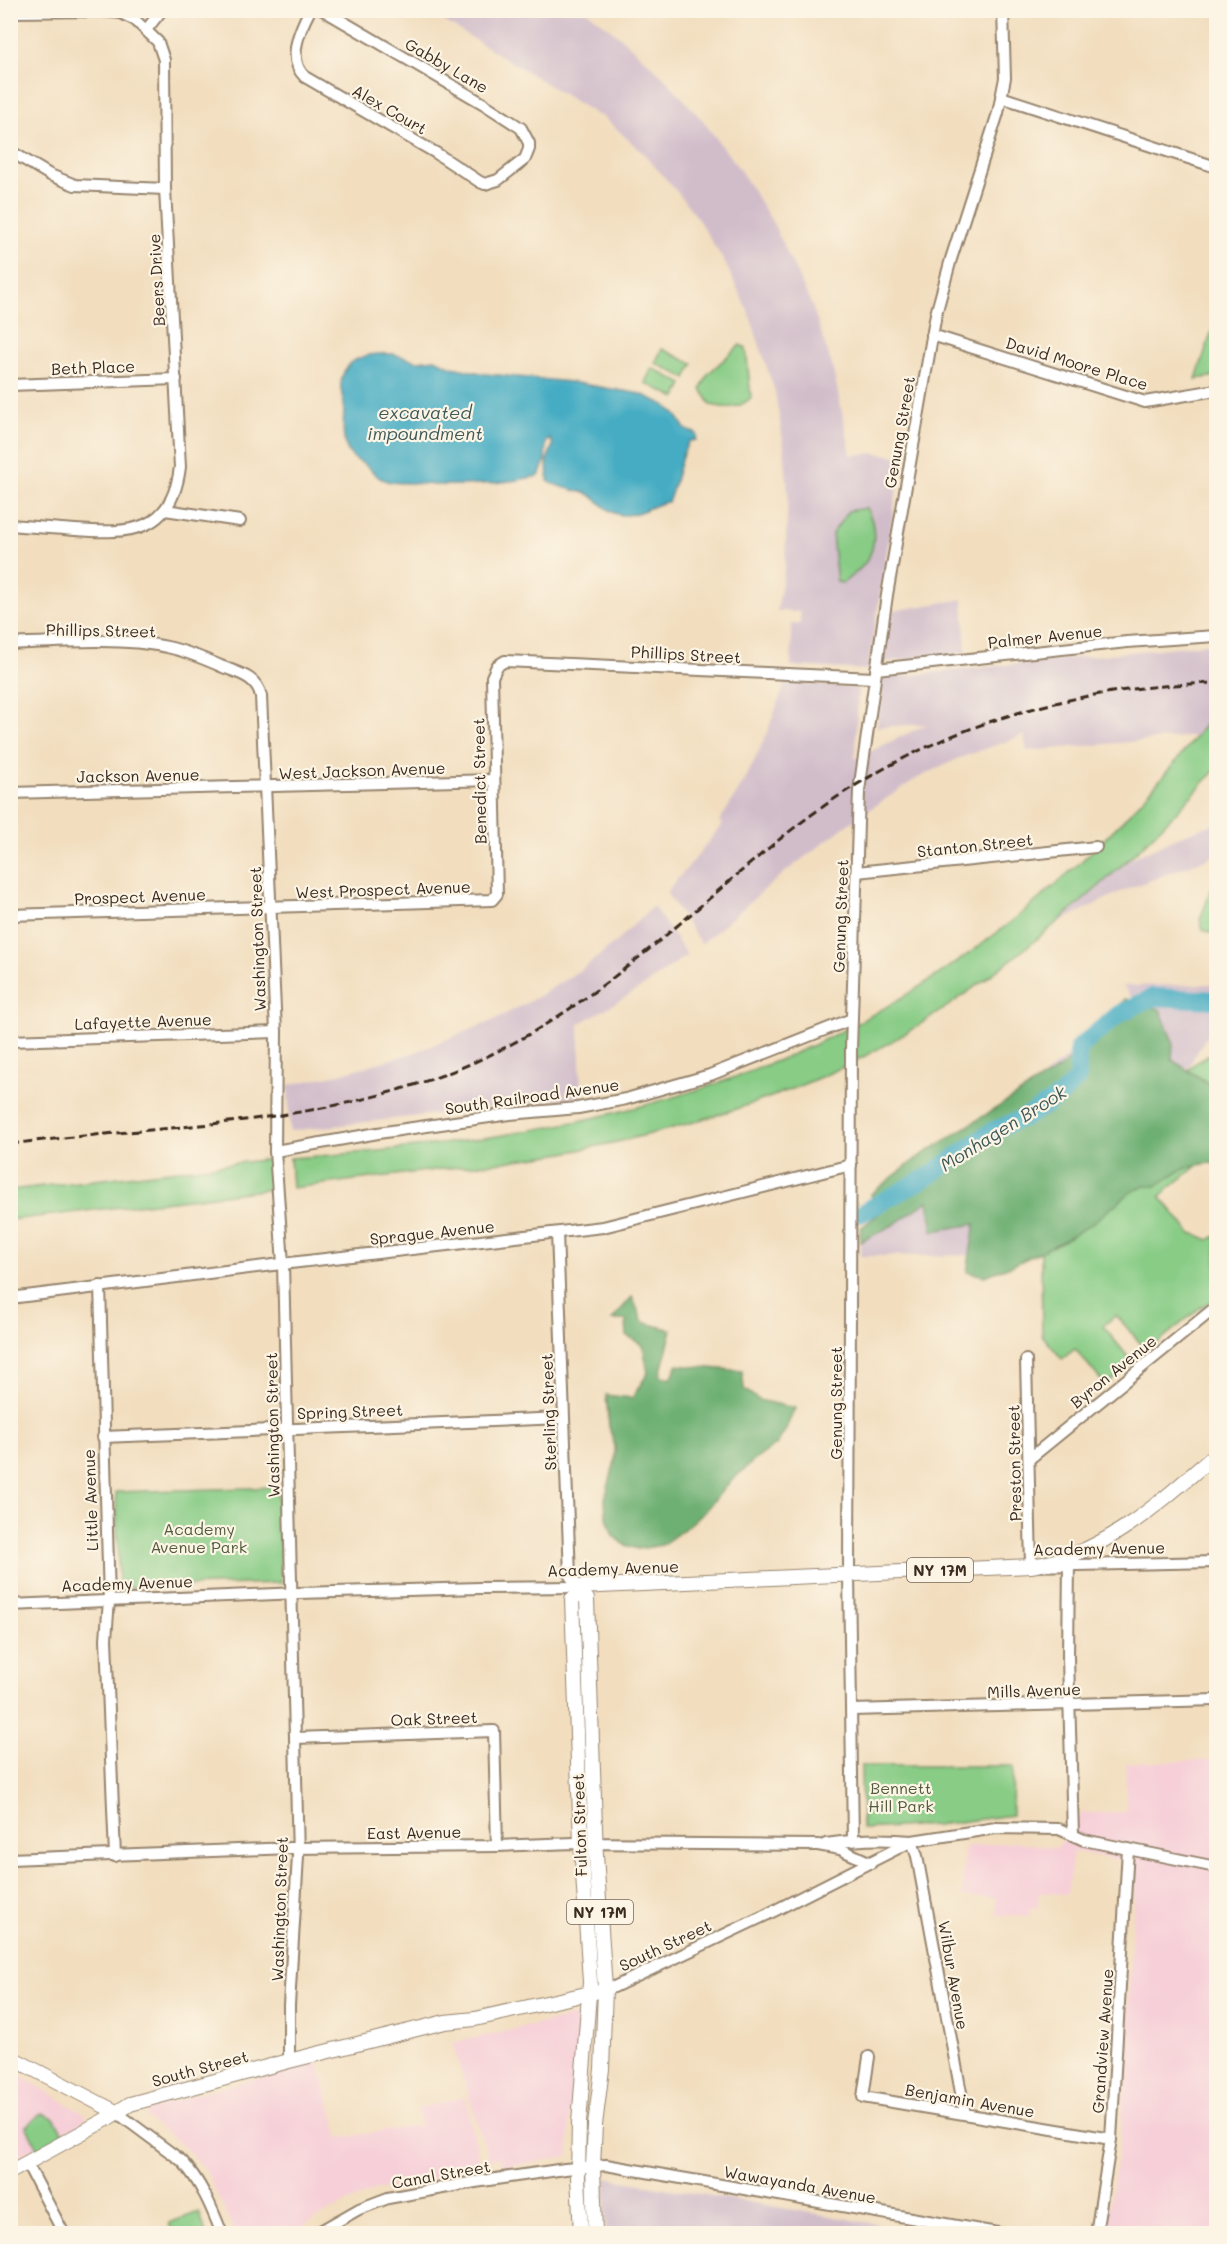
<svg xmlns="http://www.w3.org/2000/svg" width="1227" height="2244" font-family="Mali,sans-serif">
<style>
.built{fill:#f6cfd8}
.industrial{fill:#d1bdca}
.green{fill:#88cc86;stroke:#627b52;stroke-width:1.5}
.forest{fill:#6eb073;stroke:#546d48;stroke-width:1.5}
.water{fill:#44acc3;stroke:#406b70;stroke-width:1.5}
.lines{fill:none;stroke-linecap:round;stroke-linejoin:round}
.river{stroke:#44acc3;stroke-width:18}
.minor-casing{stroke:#96846e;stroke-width:14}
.major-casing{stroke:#96846e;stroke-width:16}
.minor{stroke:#fff;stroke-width:10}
.major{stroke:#fff;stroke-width:14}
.rail{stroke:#3b2a1e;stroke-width:3;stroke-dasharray:9 4.5;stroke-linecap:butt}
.labels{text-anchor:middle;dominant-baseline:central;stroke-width:4.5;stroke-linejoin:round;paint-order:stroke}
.shield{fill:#fcf5e5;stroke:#75675a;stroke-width:1.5}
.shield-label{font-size:15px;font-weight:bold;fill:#3b2a1e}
.street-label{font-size:16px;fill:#3b2a1e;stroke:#fcf5e5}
.park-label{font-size:16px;fill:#525b3d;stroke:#fcf5e5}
.water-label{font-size:18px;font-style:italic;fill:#3e5858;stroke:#fcf5e5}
</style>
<rect width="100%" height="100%" fill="#fcf5e5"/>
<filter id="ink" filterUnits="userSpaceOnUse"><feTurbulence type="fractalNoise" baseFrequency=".0167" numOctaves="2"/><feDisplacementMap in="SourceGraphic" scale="12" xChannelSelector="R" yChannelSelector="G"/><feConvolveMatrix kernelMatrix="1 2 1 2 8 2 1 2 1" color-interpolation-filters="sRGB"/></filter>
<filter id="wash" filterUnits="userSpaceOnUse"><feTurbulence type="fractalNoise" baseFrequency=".008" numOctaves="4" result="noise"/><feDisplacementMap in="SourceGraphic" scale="24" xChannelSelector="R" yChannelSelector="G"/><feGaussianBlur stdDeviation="1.35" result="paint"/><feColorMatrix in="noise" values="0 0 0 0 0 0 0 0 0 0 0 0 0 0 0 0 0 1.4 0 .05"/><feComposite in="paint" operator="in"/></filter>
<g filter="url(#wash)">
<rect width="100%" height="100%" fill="#f2debf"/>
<g class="built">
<path d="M 1216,1760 L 1216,2233 L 1105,2233 L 1120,2140 L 1136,1864 L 1073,1851 L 1067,1894 L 1039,1893 L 1038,1908 L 1030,1908 L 1030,1916 L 996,1915 L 996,1898 L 962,1897 L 964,1847 L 1016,1842 L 1057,1848 L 1082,1813 L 1126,1812 L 1126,1763 Z"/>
<path d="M 581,2015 L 576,2074 L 569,2119 L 569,2156 L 502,2167 L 500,2157 L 489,2160 L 452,2043 Z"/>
<path d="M 318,2063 L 340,2138 L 420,2125 L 417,2108 L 465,2097 L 481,2166 L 373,2191 L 339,2206 L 291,2233 L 235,2233 L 205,2169 L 189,2151 L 146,2117 L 147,2111 L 195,2094 Z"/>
<path d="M 10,2069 L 87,2116 L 81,2123 L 11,2160 Z"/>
</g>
<g class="industrial">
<path d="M 428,11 L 587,11 L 618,35 L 662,75 L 703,121 L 740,170 L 773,223 L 812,306 L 832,365 L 851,455 L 874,453 L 902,457 L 868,670 L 791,666 L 792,624 L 800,624 L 800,612 L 777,611 L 785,565 L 788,494 L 784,447 L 775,392 L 749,313 L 725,263 L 696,216 L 679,194 L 642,152 L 601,115 L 599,116 Z"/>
<path d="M 963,599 L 966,653 L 884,662 L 892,611 Z"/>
<path d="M 1216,643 L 1216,710 L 1198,736 L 1027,751 L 1024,735 L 957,759 L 914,780 L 848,824 L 784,873 L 701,944 L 666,892 L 694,860 L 723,823 L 719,822 L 745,780 L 764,740 L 786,682 L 858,688 L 855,759 L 927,724 L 877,727 L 882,678 Z"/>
<path d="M 1216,823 L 1216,855 L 1120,892 L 1055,924 L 1130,859 L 1178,837 Z"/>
<path d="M 653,906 L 687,955 L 638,990 L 579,1024 L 581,1097 L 290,1131 L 288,1085 L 339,1074 L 416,1052 L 492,1021 L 534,999 L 585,967 L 617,941 Z"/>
<path d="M 1216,984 L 1216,1021 L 1144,1141 L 1019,1255 L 860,1256 L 861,1228 L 1134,1001 L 1123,986 Z"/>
<path d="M 605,2178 L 918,2231 L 918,2233 L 606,2233 Z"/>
</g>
<g class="green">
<path d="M 1216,318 L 1216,376 L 1196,379 Z"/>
<path d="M 740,345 L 746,348 L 751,398 C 738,409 728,409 711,405 L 701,389 L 708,374 Z"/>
<path d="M 662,349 L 693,364 L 686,378 L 655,363 Z"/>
<path d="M 652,368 L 683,384 L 676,398 L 645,383 Z"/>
<path d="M 866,508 C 876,523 877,548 865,563 C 859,571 850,577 843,583 L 837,582 L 832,534 L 848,511 Z"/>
<path d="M 1216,710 L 1216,769 C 1157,836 1091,896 1021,952 C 971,991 920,1028 863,1057 C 782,1099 674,1131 584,1149 C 543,1158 501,1162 459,1167 C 404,1174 348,1181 292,1188 L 290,1158 C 464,1147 651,1120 811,1046 C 970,972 1113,850 1216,710 Z"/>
<path d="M 1216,878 L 1216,935 L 1203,930 L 1200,919 Z"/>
<path d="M 1208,1055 L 1213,1055 L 1216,1059 L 1216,1123 L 1179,1081 L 1193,1065 Z"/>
<path d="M 1216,1150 L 1160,1196 L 1191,1234 L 1195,1234 L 1209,1240 L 1215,1236 L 1216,1238 L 1216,1299 L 1204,1305 L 1147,1351 L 1116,1315 L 1103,1326 L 1133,1363 L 1105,1385 L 1075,1349 L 1062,1359 L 1042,1335 L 1040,1174 Z"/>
<path d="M 270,1159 L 272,1189 L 11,1220 L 11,1190 Z"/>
<path d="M 278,1487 L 281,1583 L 119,1588 L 116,1492 Z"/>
<path d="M 861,1766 L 1013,1766 L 1012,1815 L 936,1825 L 862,1829 Z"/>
<path d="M 42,2113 L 54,2118 L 65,2136 L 39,2150 L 26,2126 Z"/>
<path d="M 199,2212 L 206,2233 L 173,2233 L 169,2223 Z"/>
</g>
<g class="forest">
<path d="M 1125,999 L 1160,1009 L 1173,1042 L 1172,1060 L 1216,1088 L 1216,1164 L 1210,1163 L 1191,1166 L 1174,1174 L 1156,1186 L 1145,1186 L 1131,1192 L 1091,1224 L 1065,1240 L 1013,1265 L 985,1276 L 967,1272 L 975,1224 L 933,1231 L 928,1201 L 893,1225 L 860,1242 L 861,1228 L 888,1206 L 874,1206 L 871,1194 L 917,1158 L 1060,1068 L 1088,1043 Z"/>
<path d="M 632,1297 L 643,1322 L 672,1330 L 660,1375 L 671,1379 L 677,1365 L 742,1371 L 744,1389 L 759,1400 L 795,1408 L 785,1431 L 777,1444 L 756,1459 L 729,1483 L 703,1513 L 688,1526 L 662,1545 L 638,1549 L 625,1545 L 613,1536 L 606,1514 L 605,1499 L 615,1461 L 615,1446 L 609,1427 L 606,1395 L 632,1398 L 648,1373 L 643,1345 L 627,1336 L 626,1320 L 612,1320 Z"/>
</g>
<path class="water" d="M 393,354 L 417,361 L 435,359 L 452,367 L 486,374 L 571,382 L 641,394 L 665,405 L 677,416 L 685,429 L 697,434 L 696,440 L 689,441 C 678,459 677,482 668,502 C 655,503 645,512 633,514 C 608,519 604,502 588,494 C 575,489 560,489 548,481 L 547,460 L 553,445 L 550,439 L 546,442 L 545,461 L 539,476 C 496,485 455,488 412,483 C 401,482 390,484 380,478 C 375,475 371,470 367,466 C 363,463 359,461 355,459 C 339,447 344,423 344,407 C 344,399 340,392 341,384 C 343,356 370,353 393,354 Z"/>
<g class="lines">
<path class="river" d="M 860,1214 L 929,1176 L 992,1131 L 1028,1116 L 1060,1096 L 1078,1078 L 1078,1048 L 1119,1014 L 1153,997 L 1216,1000"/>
</g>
</g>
<g filter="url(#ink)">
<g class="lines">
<defs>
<g id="minor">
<path d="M 310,10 C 300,29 286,59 305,77 L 436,153 L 480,182 L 485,184 L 498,180 L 525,159 L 529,149 L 529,143 L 521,128 L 484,104 L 323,10"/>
<path d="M 10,12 L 99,11 L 121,13 L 135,20 L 158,42 L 164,60 L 165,189 L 180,467 C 172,533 130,534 75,530 C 53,528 32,527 10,525"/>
<path d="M 146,30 L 162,10"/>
<path d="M 1001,97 L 1216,167"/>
<path d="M 15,154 L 50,175 L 75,185 L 165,189"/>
<path d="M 932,335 L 1145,402 L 1216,390"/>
<path d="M 10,385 L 176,379"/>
<path d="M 165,510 L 240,521"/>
<path d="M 10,644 C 57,642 122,637 167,647 C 186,651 205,659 223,667 C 239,673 257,677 261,696 L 276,1032 L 275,1151 L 283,1264 L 298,1856 L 289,2005 L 289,2061"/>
<path d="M 876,669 L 1127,642 L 1216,636"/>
<path d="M 10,793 L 494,780"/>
<path d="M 857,872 L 1096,847"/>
<path d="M 10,915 L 492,900 L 497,894 L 492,677 L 497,666 L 505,661 L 874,678"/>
<path d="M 10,1041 L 276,1032"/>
<path d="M 275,1151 L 378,1133 L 510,1114 L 578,1108 L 626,1099 L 710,1075 L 852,1019"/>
<path d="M 557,1233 L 570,1576 L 579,1587"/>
<path d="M 100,1286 L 109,1600 L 106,1639 L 115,1856"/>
<path d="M 10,1298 L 273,1265 L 603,1227 L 851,1165"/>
<path d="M 1026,1360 L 1031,1566 L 1216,1562"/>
<path d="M 103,1437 L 563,1418"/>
<path d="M 1029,1459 L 1216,1307"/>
<path d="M 1069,1560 L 1068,1658 L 1073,1835"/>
<path d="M 10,1605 L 299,1593 L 480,1588 L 579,1587"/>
<path d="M 852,1710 L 1216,1700"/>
<path d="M 295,1738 L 494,1731 L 497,1846"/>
<path d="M 853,1839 L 849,1574 L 851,1049 L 859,791 L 887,595 L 936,314 L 951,259 L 998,113 L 1005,78 L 1003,10"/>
<path d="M 826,1844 C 855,1839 882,1838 912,1841 L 917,1856 L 965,2114"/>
<path d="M 10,1859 L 291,1848 L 497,1846 L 574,1843 L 818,1845 L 840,1849 L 871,1863"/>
<path d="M 600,1990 L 614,1987 L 766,1915 L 912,1841 L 996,1828 L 1059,1829 L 1084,1840 L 1216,1867"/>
<path d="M 869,2057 L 863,2097 L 1111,2139"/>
<path d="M 116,2112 L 182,2161 C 201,2182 212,2208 222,2234"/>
<path d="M 31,2171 L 64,2234"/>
<path d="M 315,2234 L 359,2209 L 388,2198 L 475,2182 L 565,2169 L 606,2165 L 1003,2234"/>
<path d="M 1096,2234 L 1111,2139 L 1128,1849"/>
</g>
<g id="major">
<path d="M 579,1595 L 579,1587 L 1031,1566 C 1103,1556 1163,1500 1216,1454"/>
<path d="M 579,1595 L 587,1599 L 596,1855 L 605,1989 L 602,2069 L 595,2125 L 593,2166 L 595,2234"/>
<path d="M 579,1595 L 572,1599 L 581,1843 L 590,1982 L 579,2123 L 578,2177 L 581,2234"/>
<path d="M 10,2057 L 116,2112"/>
<path d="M 10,2172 L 105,2120 L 130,2104 L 289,2061 L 445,2022 L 475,2019 L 595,1992"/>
</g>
</defs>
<use href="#minor" class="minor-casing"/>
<use href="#major" class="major-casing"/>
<use href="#minor" class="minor"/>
<use href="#major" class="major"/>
<path class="rail" d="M 10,1144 C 177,1123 351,1127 504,1048 C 608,994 690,912 780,839 C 908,735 1053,687 1216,683"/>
</g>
</g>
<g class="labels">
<g class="shield">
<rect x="907" y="1558" width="66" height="24" rx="4.5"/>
<rect x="567" y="1900" width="66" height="24" rx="4.5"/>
</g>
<g class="shield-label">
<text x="940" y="1570">NY 17M</text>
<text x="600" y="1912">NY 17M</text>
</g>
<g class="street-label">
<text transform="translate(447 65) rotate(30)">Gabby Lane</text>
<text transform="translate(390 109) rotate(30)">Alex Court</text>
<text transform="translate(156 280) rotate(-93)">Beers Drive</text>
<text transform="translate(1077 363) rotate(17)">David Moore Place</text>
<text transform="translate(93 367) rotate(-2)">Beth Place</text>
<text transform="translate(899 432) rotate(-80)">Genung Street</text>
<text transform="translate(101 630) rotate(1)">Phillips Street</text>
<text transform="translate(1045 636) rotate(-6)">Palmer Avenue</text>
<text transform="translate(686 654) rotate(3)">Phillips Street</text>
<text transform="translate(362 770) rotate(-2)">West Jackson Avenue</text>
<text transform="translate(138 775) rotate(-1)">Jackson Avenue</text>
<text transform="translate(479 781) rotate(-91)">Benedict Street</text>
<text transform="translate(975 845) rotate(-6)">Stanton Street</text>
<text transform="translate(383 889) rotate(-2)">West Prospect Avenue</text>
<text transform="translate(140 896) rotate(-2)">Prospect Avenue</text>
<text transform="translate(840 916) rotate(-88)">Genung Street</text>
<text transform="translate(257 939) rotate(-92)">Washington Street</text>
<text transform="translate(143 1021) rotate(-2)">Lafayette Avenue</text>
<text transform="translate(532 1096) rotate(-8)">South Railroad Avenue</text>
<text transform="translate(432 1232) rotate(-6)">Sprague Avenue</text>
<text transform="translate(1113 1371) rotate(-39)">Byron Avenue</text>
<text transform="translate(835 1403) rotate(-90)">Genung Street</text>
<text transform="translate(350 1411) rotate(-2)">Spring Street</text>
<text transform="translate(548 1412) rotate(-92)">Sterling Street</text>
<text transform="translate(272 1425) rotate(-91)">Washington Street</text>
<text transform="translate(1014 1463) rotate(-91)">Preston Street</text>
<text transform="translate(90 1500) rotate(-92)">Little Avenue</text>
<text transform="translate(1099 1548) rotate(-1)">Academy Avenue</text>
<text transform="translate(613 1568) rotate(-2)">Academy Avenue</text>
<text transform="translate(127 1583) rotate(-2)">Academy Avenue</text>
<text transform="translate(1034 1690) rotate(-2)">Mills Avenue</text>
<text transform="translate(434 1718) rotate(-2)">Oak Street</text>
<text transform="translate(579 1825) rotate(-92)">Fulton Street</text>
<text transform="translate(414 1832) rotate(-1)">East Avenue</text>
<text transform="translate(279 1909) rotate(-88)">Washington Street</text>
<text transform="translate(665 1945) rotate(-25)">South Street</text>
<text transform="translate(954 1975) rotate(80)">Wilbur Avenue</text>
<text transform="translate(1102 2041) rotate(-86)">Grandview Avenue</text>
<text transform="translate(200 2068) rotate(-15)">South Street</text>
<text transform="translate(970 2100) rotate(10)">Benjamin Avenue</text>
<text transform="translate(441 2174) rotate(-10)">Canal Street</text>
<text transform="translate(800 2184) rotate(10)">Wawayanda Avenue</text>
</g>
<g class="park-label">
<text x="199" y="1528">Academy<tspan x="199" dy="18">Avenue Park</tspan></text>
<text x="901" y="1787">Bennett<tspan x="901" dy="18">Hill Park</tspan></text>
</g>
<g class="water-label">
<text x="425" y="412">excavated<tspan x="425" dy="21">impoundment</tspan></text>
<text transform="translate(1003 1128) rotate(-32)">Monhagen Brook</text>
</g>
</g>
<rect width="1227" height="2244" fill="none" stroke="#fcf5e5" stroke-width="36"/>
</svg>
